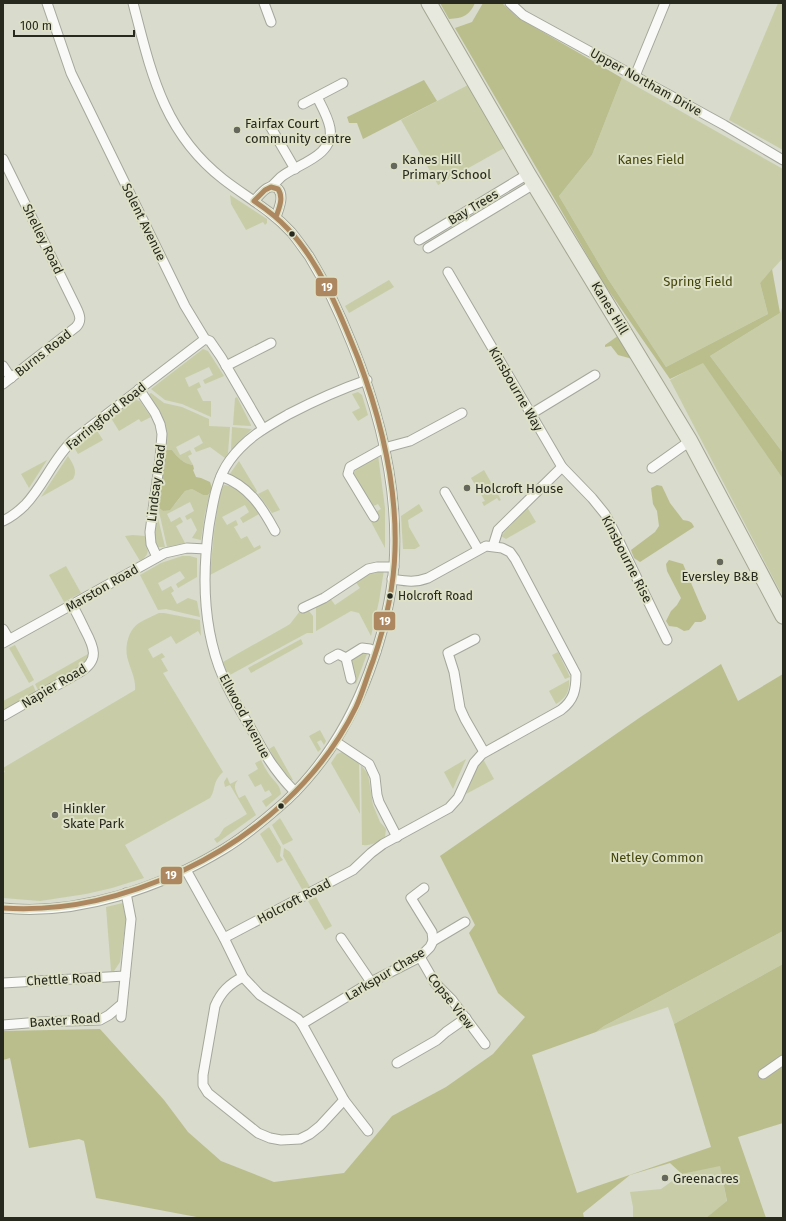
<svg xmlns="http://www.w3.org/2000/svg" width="786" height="1221" font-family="'Fira Sans',sans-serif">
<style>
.green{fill:#c8cda8}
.forest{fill:#babe8d}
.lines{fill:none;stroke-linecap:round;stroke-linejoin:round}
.minor-casing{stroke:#a5a79c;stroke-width:11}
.primary-casing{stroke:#a4a691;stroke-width:17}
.minor{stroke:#f9faf7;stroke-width:9}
.primary{stroke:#e7e8de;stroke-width:15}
.bus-1-casing{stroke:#dee1c6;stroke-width:8}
.bus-1{stroke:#ac875f;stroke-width:5}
.poi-dot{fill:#65675c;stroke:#dee1c6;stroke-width:1.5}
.bus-dot{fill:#27291f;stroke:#dee1c6;stroke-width:1.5}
.labels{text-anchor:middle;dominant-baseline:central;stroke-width:4;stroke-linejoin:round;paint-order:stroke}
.bus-label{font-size:12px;fill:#27291f;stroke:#dee1c6;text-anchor:start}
.street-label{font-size:13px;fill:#27291f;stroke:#dee1c6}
.poi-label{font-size:13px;fill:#27291f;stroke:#dee1c6;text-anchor:start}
.park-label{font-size:13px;fill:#43460a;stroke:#dee1c6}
.line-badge{stroke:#dee1c6;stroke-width:1.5}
.badge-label{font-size:11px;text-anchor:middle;font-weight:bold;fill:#fff}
</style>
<rect width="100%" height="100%" fill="#d9dbcc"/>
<g class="green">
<path d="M 778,3 L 783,3 L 783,150 L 729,120 Z"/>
<path d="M 622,78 L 783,169 L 783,258 L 760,283 L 768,314 L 666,367 L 608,279 L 559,196 L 592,155 Z"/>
<path d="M 468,85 L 506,147 L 438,185 L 401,120 Z"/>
<path d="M 230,195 L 267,219 L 267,223 L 265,225 L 263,222 L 246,230 L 231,204 Z"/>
<path d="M 389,280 L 394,287 L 349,313 L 345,306 Z"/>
<path d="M 783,305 L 783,453 L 710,356 L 780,313 Z"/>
<path d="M 203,349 L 208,351 L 224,376 L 205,384 L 203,380 L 213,375 L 209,367 L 185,378 L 189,387 L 199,382 L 201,387 L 197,389 L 203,401 L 211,401 L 211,417 L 182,404 L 165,400 L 151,389 Z"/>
<path d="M 703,362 L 783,479 L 783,597 L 670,380 Z"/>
<path d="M 358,392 L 362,395 L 368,415 L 358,421 L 352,412 L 360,408 L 352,394 Z"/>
<path d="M 151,393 L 164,403 L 182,407 L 209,419 L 209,426 L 230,427 L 228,453 L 225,458 L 210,447 L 196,452 L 194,448 L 203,443 L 199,435 L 176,447 L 180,455 L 190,450 L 192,454 L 188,456 L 193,465 C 184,464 177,457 172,450 L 165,450 L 160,415 L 149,394 Z"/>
<path d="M 237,397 L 251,425 L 251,426 L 233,425 L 235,398 Z"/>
<path d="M 136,400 L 140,401 L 151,417 L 141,422 L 139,419 L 119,431 L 111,418 L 133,401 Z"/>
<path d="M 232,427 L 252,429 L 231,450 Z"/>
<path d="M 96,429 L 103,440 L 78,454 L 75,449 Z"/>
<path d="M 378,455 L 385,508 L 385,548 L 370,520 L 376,517 L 374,513 L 381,509 L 378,504 L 371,507 L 353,477 C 355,465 368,461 378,455 Z"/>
<path d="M 68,456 C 73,464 78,471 73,479 L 41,497 Z"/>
<path d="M 47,460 L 29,488 L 21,474 Z"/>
<path d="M 239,461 L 257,491 L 256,493 L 245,484 L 229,475 Z"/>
<path d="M 484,470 L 501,500 L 499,501 L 497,498 L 484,506 L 482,502 L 485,501 L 471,478 Z"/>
<path d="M 224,485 C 239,486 252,502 259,514 L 243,523 L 240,518 L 249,512 L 245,505 L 222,517 L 227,525 L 236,520 L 238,525 L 234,527 L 241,539 L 247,536 L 254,548 L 260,545 L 261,548 L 210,575 L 214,532 L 220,492 Z"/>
<path d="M 192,489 L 203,495 L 208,495 L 210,493 L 205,513 L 201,540 L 192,538 L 197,530 L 191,518 L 187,520 L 185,516 L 194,511 L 190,502 L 167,514 L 171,522 L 180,517 L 183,522 L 176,526 L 185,543 L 167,547 L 158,507 L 163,511 L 175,504 L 185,491 Z"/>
<path d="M 268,489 L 280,510 L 272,513 L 258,494 Z"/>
<path d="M 419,504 L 423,511 L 408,520 L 409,527 L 420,546 L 415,549 L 403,549 L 401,516 Z"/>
<path d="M 527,507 L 536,522 L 506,539 L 501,536 Z"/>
<path d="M 157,514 L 165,547 L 155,547 L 153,536 Z"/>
<path d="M 133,535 L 145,536 C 147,548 152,554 140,561 L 125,536 Z"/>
<path d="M 182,556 L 190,556 L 197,558 L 197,577 L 178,588 L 176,584 L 185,578 L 180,571 L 158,583 L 162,591 L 171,586 L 174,591 L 171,593 L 177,604 L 188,598 L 197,601 L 200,617 L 166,609 L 158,610 L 140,575 L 161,563 Z"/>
<path d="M 66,566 L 81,593 L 64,602 L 49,575 Z"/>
<path d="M 384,570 L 379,601 L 371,636 L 359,613 L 351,611 L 316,631 L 316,606 L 330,598 L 335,605 L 360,588 L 355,581 L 367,573 Z"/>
<path d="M 306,610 L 309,611 L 313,616 L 313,633 L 307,633 L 228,676 L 223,662 L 285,627 L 290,624 L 300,611 Z"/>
<path d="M 159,613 L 164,613 L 200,620 L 201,636 L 198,631 L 176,644 L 171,636 L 148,649 L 153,658 L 162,653 L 165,657 L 161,659 L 168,671 L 163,673 L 223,772 C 212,782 216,790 210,798 L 125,845 L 144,878 L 112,888 L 86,894 L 40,901 L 3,898 L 3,773 L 5,772 L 3,768 L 135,690 C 136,679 131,671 128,660 C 124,648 128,630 139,623 C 145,619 153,616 159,613 Z"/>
<path d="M 301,639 L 303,644 L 251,673 L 248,668 Z"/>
<path d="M 15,645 L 34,680 L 29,683 L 9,648 Z"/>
<path d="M 368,651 L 356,684 L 354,682 L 349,661 L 359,652 Z"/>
<path d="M 558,652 L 570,677 L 565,679 L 552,655 Z"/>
<path d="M 88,654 L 87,658 L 83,665 L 38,690 L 35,684 Z"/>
<path d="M 569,680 C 570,691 566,698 556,704 L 549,691 Z"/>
<path d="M 33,685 L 36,692 L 3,710 L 3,701 Z"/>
<path d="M 320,730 L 326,741 L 324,745 L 321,740 L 317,742 L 321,749 L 318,752 L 309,736 Z"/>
<path d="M 274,746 L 293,780 L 290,780 L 281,769 L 269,749 Z"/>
<path d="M 342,752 L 353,759 L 359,764 L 360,814 L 331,763 L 337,754 Z"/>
<path d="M 466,759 L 453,789 L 444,772 Z"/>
<path d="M 483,759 L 494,779 L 466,794 L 477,766 Z"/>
<path d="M 261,760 C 264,766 267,772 271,777 C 276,783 280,785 281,794 L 266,807 L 262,801 L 272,795 L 269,790 L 265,792 L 261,784 L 255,787 L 248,775 L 258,769 L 255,763 Z"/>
<path d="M 361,765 L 368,774 L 373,805 L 380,822 L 386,829 L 385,837 C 377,842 372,846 362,845 Z"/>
<path d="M 227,777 L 230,784 L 238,780 C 232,786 236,791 239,798 L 245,795 L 256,815 L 217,843 L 214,839 L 219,836 L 224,828 L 247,814 L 230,785 L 225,787 L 224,782 Z"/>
<path d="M 280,818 L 293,840 L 283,845 L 272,825 Z"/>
<path d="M 269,827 L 281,847 L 280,856 L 283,860 L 277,863 L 260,834 Z"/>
<path d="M 284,848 L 290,852 L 310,887 L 303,891 L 283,856 Z"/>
<path d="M 316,897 L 332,926 L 325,930 L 308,901 Z"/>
<path d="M 123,903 L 127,913 L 120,962 L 114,971 L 111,971 L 106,907 Z"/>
<path d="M 783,931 L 783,964 L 674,1024 L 668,1007 L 596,1032 L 604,1026 Z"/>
<path d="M 720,1165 L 727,1202 L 706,1218 L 633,1218 L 633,1207 L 630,1192 L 661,1189 L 682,1174 Z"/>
</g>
<g class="forest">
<path d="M 440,3 L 475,3 C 469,16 463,18 449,19 Z"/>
<path d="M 483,3 L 502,3 L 517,17 L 622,78 L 592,155 L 559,196 L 608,279 L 666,367 L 768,314 L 760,283 L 772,269 L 780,313 L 710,356 L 783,453 L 783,479 L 703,363 L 670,379 L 604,284 L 455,28 L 472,22 Z"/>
<path d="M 424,80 L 437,101 L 363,139 L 357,123 L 349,123 L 347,117 Z"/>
<path d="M 622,333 L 636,362 L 629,358 L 618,355 L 611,346 L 605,347 L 605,345 Z"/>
<path d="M 165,450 L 172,450 C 177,457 184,464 193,465 L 194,469 L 193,470 L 196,477 L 201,478 L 210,482 C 212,487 212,491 208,495 L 203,495 L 192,489 L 185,491 L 170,510 L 163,511 L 158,507 Z"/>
<path d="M 657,485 L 662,486 L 670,503 L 683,520 C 690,521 692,522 694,527 L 640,562 L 634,558 L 631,550 L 655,532 L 659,526 L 657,511 L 653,504 L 651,488 Z"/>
<path d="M 669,560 L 683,564 L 703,611 L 706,616 L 706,619 L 701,622 L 695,622 L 689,630 L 684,631 L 677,627 L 669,626 L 666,621 L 671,611 L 677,605 L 681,598 L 667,571 L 666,564 Z"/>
<path d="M 721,664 L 738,701 L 783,674 L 783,931 L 604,1026 L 596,1032 L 532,1055 L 577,1193 L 711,1147 L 674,1024 L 783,964 L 783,1123 L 738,1137 L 766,1218 L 706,1218 L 727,1201 L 720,1166 L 682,1174 L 670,1163 L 630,1175 L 583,1213 L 584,1218 L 202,1218 L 96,1198 L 84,1141 L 79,1139 L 29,1148 L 10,1058 L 3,1060 L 3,1031 L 100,1029 L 164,1100 L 188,1132 L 221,1161 L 274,1182 L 344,1173 L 392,1116 L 446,1087 L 493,1054 L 525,1017 L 498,993 L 469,933 L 475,925 L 440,856 L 642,716 Z"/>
</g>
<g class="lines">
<defs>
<g id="minor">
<path d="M 47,3 L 71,73 L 185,306 L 205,339 L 210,341 L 221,357 L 263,429"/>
<path d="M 264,3 L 271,22"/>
<path d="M 510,3 L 523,15 L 724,125 L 783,160"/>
<path d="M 635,76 L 665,3"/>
<path d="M 303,104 L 343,83"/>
<path d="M 270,126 L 295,169"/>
<path d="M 3,159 L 76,307 C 80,315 82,321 76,327 L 3,384"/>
<path d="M 272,186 C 275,183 278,180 281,177 C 297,164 335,156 330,128 C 328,117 322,107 317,97"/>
<path d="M 254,201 C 260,195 269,181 278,189 C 280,191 281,195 281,198 C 281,204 278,211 276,217"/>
<path d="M 419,240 L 528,174"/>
<path d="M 428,248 L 534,184"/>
<path d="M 448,272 L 562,467 L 592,498 L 605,514 L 614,531 L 667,640"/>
<path d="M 3,366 L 11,378"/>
<path d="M 226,366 L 271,343"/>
<path d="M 139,389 L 155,413 L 160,424 L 162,434 L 160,459 L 150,532 L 151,544 L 157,557"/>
<path d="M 531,414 L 595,375"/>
<path d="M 652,468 L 690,441"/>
<path d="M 221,476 C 249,486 262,507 275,531"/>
<path d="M 445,492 L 478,549"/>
<path d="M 374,517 L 348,474 L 350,467 L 384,448 L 410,441 L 462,413"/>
<path d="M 3,521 C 11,517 19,511 25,505 C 44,485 53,459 73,440 L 205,339"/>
<path d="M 493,546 L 498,530 L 562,467"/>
<path d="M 303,608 L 324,598 L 368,569 L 377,567 L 394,567"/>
<path d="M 3,629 L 9,639"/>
<path d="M 475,639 L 448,653 L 454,672 L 460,708 L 465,719 L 484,752"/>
<path d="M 3,643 L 165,553 L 187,548 L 206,549"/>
<path d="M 329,659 L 338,654 L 346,658"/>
<path d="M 351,679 L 346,658 L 362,648 L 370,649 L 376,652"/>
<path d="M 3,716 L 80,672 C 100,660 94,647 85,630 C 81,622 77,613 72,605"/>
<path d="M 336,742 L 369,764 L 375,777 L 377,795 L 379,802 L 397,837"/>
<path d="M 295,792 C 274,771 263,751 249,725 C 240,710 230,694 223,677 C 203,630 202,576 209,526 C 213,503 216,479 230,460 C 246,438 266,427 289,414 C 316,400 338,390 367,380"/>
<path d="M 186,870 L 224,938 L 243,977 L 260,995 L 298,1019 L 302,1024 L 344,1100 L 368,1131"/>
<path d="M 424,888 L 411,898 L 432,932 L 433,941"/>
<path d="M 3,908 C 78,916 160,888 224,849 C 247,835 268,817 287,800 C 325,764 351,721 369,672 C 382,637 391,602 394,565 C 399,490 380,413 352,344 C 340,314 326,284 309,256 C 303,248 297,239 291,232 C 271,210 246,197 223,179 C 163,132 151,72 133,3"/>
<path d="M 224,938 L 353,870 L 371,853 L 383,844 L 449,808 L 458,798 L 474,763 L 482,754 L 561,710 C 574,700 576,690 576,674 L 515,559 L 510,552 L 502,548 L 486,546 L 428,578 C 415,583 405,581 392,579"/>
<path d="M 341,938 L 371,982"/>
<path d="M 420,957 L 435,983 L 452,1000 L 485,1044"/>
<path d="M 243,977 C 229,984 221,992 215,1006 L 203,1075 L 203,1085 L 208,1093 L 258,1133 L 270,1138 L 281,1140 L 300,1139 L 310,1134 L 320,1126 L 344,1100"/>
<path d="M 3,983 L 125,976"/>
<path d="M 121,1017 L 131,919 L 126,893"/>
<path d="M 302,1024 L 371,982 L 420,957 L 430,947 L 433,941 L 465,922"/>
<path d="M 3,1025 L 40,1022 L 100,1020 L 109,1015 L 122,1004"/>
<path d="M 397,1063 L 437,1040 L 446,1032 L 466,1018"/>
<path d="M 763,1074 L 783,1060"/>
</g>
<path id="primary" d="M 429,3 L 528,174 L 690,441 L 783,616"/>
</defs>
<use href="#minor" class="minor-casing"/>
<use href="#primary" class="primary-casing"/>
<use href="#minor" class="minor"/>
<use href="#primary" class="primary"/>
<defs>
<path id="bus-1" d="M 3,908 C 68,912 125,897 184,870 C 256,836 321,779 356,707 C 363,692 367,676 373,661 C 385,626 394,588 395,550 C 397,485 381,419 358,358 C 340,314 321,264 288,229 C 278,218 266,209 254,201 L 265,190 L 271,187 L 278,189 C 284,198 279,208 276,217"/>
</defs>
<use href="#bus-1" class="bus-1-casing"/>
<use href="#bus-1" class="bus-1"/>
</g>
<g class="poi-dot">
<circle cx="237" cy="130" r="4"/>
<circle cx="394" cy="166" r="4"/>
<circle cx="467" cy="488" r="4"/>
<circle cx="720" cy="562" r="4"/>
<circle cx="55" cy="815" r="4"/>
<circle cx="665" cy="1178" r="4"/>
</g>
<g class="bus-dot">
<circle cx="292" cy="234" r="3.5"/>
<circle cx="390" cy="596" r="3.5"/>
<circle cx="281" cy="806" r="3.5"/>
</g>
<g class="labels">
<g class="bus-label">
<text x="398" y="596">Holcroft Road</text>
</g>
<g class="street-label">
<text transform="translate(646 82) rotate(29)">Upper Northam Drive</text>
<text transform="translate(473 207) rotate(-31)">Bay Trees</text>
<text transform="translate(144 222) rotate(64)">Solent Avenue</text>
<text transform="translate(43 239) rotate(64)">Shelley Road</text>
<text transform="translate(610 308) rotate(59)">Kanes Hill</text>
<text transform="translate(43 353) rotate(-38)">Burns Road</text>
<text transform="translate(516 389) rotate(60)">Kinsbourne Way</text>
<text transform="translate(106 416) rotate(-39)">Farringford Road</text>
<text transform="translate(156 483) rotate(-83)">Lindsay Road</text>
<text transform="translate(627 559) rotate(63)">Kinsbourne Rise</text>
<text transform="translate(102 588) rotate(-30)">Marston Road</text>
<text transform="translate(54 686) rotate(-31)">Napier Road</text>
<text transform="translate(245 716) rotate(62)">Ellwood Avenue</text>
<text transform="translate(294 901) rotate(-28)">Holcroft Road</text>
<text transform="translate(385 974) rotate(-31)">Larkspur Chase</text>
<text transform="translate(64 979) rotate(-3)">Chettle Road</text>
<text transform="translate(451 1001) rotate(52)">Copse View</text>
<text transform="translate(65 1020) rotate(-4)">Baxter Road</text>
</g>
<g class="poi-label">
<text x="245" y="123">Fairfax Court<tspan x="245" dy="15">community centre</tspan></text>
<text x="402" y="159">Kanes Hill<tspan x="402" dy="15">Primary School</tspan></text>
<text x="475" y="488">Holcroft House</text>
<text x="720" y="576" text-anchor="middle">Eversley B&amp;B</text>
<text x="63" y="808">Hinkler<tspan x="63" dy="15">Skate Park</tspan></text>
<text x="673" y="1178">Greenacres</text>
</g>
<g class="park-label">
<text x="651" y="159">Kanes Field</text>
<text x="698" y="281">Spring Field</text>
<text x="657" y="857">Netley Common</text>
</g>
</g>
<g class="line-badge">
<rect x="315" y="277" width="23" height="20" rx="4" fill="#ac875f"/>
<rect x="373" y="611" width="23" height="20" rx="4" fill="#ac875f"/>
<rect x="160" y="866" width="23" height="19" rx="4" fill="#ac875f"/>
</g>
<g class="badge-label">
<text x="327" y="291">19</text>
<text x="385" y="625">19</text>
<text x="171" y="879">19</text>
</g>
<rect width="786" height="1221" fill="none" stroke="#27291f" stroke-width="8"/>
<path d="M14 30v6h120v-6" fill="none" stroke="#27291f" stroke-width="2"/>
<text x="20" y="30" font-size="12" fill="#27291f" stroke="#dee1c6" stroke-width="3" paint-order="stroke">100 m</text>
</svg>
